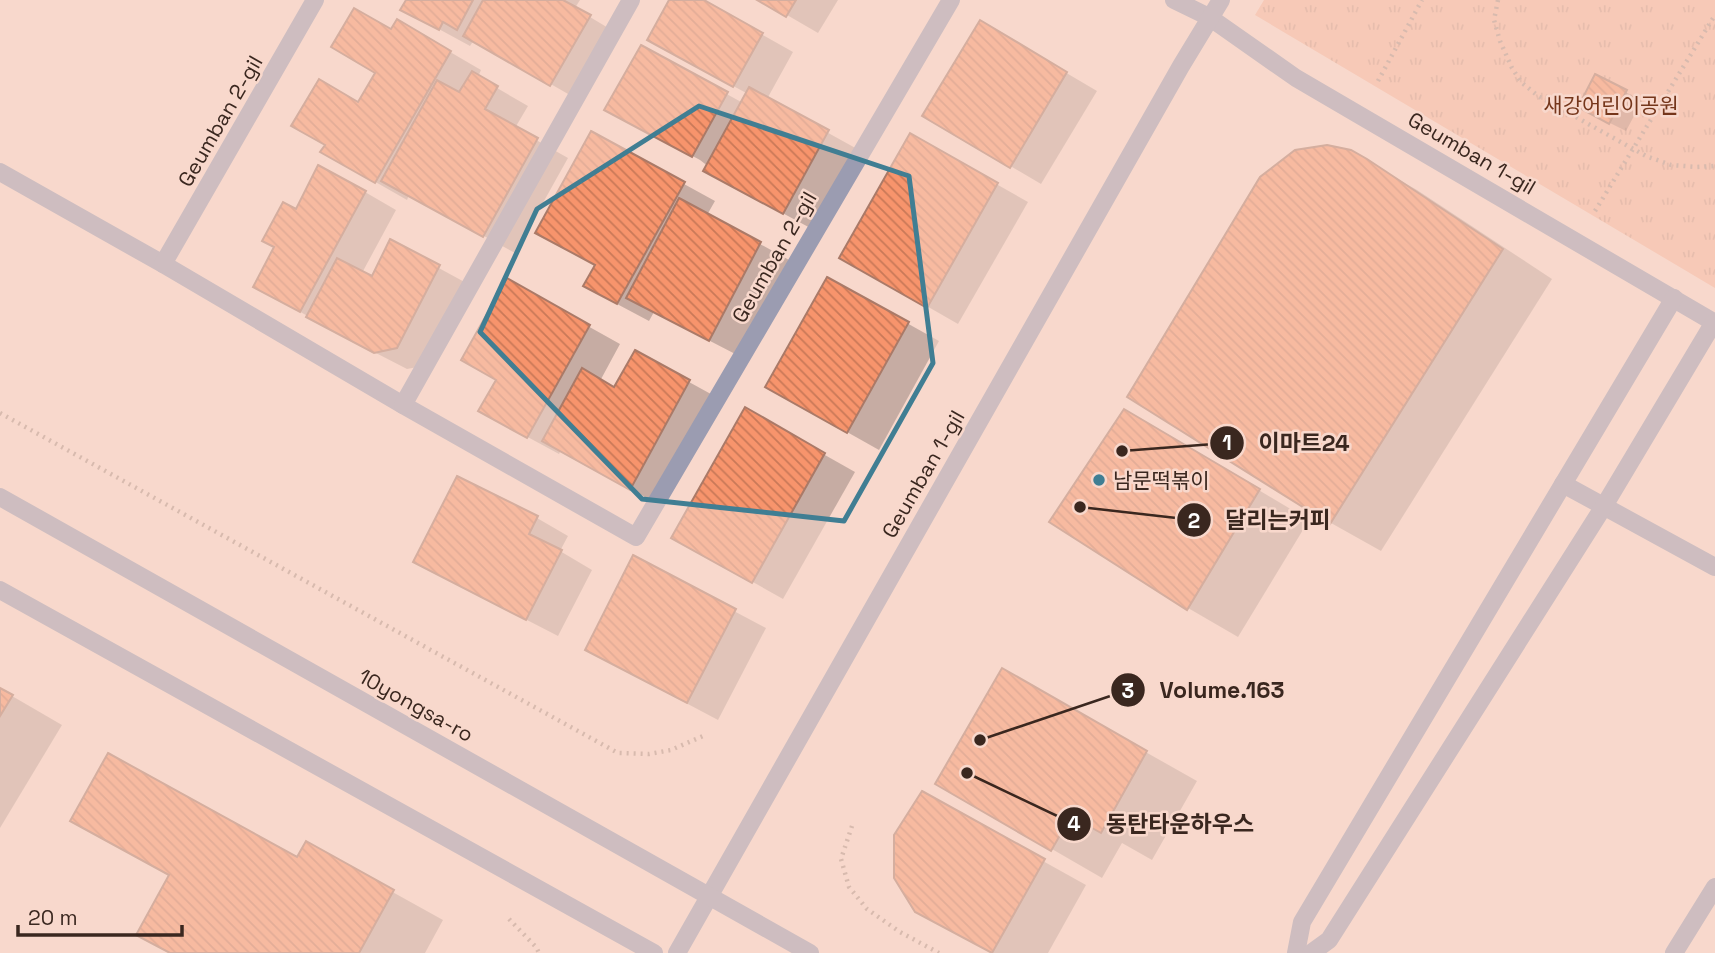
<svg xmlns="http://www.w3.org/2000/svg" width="1715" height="953" font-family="'Space Grotesk','Noto Sans KR',sans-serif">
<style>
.park{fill:url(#park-tufts)}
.shadow{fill:#0003}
.building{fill:url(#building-back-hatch);stroke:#aa7a68;stroke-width:2}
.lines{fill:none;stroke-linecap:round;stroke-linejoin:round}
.path{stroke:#b1968b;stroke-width:4.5;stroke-dasharray:2 5;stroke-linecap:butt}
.minor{stroke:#9b9cb1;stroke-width:18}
.tertiary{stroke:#9b9cb1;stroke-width:18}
.marked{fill:none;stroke:#407e93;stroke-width:5;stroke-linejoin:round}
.poi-dot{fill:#407e93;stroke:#f8d8cc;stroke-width:2.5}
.labels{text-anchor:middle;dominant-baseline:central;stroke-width:5;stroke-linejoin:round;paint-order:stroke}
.park-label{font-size:21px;fill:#75361b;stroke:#f8d8cc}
.street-label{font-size:21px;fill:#3a271f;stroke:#f8d8cc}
.poi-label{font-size:21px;fill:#3a271f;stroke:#f8d8cc;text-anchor:start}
.leader{fill:none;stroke:#3a271f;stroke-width:2.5}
.callout-dot{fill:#3a271f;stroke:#f8d8cc;stroke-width:2.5}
.mark-label{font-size:21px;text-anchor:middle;font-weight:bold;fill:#fff}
.callout-label{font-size:23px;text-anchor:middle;font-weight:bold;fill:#3a271f;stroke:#f8d8cc;stroke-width:5;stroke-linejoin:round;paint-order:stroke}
</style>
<defs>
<pattern id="park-tufts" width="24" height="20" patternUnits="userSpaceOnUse" patternTransform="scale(1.75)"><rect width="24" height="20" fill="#f5b69e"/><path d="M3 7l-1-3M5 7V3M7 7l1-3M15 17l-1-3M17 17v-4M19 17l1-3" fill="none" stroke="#d39c88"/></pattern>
<pattern id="building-back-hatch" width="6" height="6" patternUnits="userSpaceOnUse" patternTransform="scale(1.75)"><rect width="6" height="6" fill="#f7946c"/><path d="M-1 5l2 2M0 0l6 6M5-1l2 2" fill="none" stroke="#c97958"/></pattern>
</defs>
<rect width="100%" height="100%" fill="#f8d8cc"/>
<path class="park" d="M 1264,0 L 1715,0 L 1715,288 L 1255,15 Z"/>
<g class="shadow">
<path d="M 408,0 L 580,0 L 575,8 L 620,35 L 582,102 L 474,40 L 470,46 L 402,9 Z"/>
<path d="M 671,0 L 701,0 L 793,52 L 767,99 L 859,150 L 814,230 L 736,188 L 700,160 L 635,125 L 641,47 L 743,103 L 748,94 L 680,57 Z"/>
<path d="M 761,0 L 838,0 L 818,33 Z"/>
<path d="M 397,21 L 481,70 L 478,77 L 528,106 L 515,128 L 568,158 L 515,253 L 409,195 L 407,200 L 323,152 L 359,104 L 378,72 L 391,31 Z"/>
<path d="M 980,22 L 1097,91 L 1041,184 L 925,116 Z"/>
<path d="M 1596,76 L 1642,101 L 1626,131 L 1596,116 Z"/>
<path d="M 911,136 L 1028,202 L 958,324 L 841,257 Z"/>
<path d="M 1350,152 L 1417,190 L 1552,279 L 1381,551 L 1331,523 Z"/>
<path d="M 684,184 L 715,201 L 707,215 L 791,261 L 741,357 L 654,312 L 649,321 L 617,304 Z"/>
<path d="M 365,192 L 396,210 L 362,273 L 372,278 L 391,242 L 470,285 L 429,365 L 407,369 L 339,334 L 255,286 L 296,211 Z"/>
<path d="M 828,279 L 939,341 L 879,450 L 767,387 Z"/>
<path d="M 507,281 L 620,344 L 600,381 L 615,389 L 689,382 L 720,399 L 661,506 L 561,450 L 559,454 L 511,428 L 498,380 Z"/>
<path d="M 745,410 L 855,472 L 783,599 L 673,537 Z"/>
<path d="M 1175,440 L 1309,520 L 1238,637 L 1188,608 Z"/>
<path d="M 458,478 L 537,518 L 568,536 L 560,551 L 592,570 L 558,636 L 447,579 Z"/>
<path d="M 634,558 L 766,628 L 718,720 L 618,667 Z"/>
<path d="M 1002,671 L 1197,781 L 1152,860 L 1122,843 L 1102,878 L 938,783 Z"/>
<path d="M 0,689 L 62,725 L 0,828 Z"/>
<path d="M 923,794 L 1086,885 L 1048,953 L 992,953 L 959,935 Z"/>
<path d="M 306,844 L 443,920 L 425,953 L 172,953 L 171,876 L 298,859 Z"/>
</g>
<g class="building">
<path d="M 406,0 L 473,0 L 457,30 L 443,22 L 439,30 L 400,10 Z"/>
<path d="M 483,0 L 563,0 L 591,15 L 550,86 L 463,36 Z"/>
<path d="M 669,0 L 704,0 L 763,33 L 733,87 L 647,40 Z"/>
<path d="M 757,0 L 796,0 L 786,17 Z"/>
<path d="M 354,8 L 391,29 L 397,19 L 451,51 L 375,183 L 320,152 L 325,145 L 291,126 L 319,79 L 358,102 L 375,73 L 331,47 Z"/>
<path d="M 980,20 L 1067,72 L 1010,168 L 922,116 Z"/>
<path d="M 641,45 L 728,92 L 692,157 L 604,110 Z"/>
<path d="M 472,71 L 498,86 L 485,109 L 538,138 L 483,237 L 381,181 L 437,80 L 459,92 Z"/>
<path d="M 1595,74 L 1627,90 L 1609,124 L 1578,107 Z"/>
<path d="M 749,87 L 829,130 L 783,214 L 703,171 Z"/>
<path d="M 591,131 L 685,182 L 617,304 L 583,286 L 595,265 L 535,233 Z"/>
<path d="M 910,133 L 998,183 L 927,308 L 839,258 Z"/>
<path d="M 1327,145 L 1351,150 L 1367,159 L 1503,249 L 1330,524 L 1127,397 L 1260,177 L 1295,150 Z"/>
<path d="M 318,165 L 366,191 L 300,312 L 253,287 L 274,247 L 262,241 L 283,202 L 296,209 Z"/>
<path d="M 679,198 L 761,242 L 709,341 L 626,298 Z"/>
<path d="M 390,239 L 440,265 L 397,348 L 374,353 L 306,317 L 337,258 L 372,276 Z"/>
<path d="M 827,277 L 909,322 L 847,433 L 765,387 Z"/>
<path d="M 507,278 L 590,325 L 527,438 L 478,411 L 496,380 L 461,360 Z"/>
<path d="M 635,350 L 690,380 L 630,490 L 542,441 L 582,368 L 614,387 Z"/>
<path d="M 745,407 L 825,453 L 752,583 L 671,538 Z"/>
<path d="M 1124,409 L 1260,489 L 1187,610 L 1049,522 Z"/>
<path d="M 457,476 L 538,516 L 529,534 L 562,550 L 526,620 L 413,562 Z"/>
<path d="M 633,555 L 736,609 L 687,703 L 585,650 Z"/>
<path d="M 1002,668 L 1147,751 L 1101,833 L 1071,816 L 1051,851 L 935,784 Z"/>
<path d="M 0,688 L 13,695 L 0,716 Z"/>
<path d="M 108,753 L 297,857 L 306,841 L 394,890 L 359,953 L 170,953 L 136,935 L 169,875 L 70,821 Z"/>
<path d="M 922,791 L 1045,859 L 992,953 L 915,912 L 894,878 L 894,835 Z"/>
</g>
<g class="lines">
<g class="path">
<path d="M 1498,0 L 1494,20 L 1500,41 L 1512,68 L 1521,82 L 1538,96 L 1646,156 L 1671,165 L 1697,167 L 1715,166"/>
<path d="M 1378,81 L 1422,0"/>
<path d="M 1595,211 L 1715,15"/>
<path d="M 0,413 L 618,753 L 649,754 L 671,750 L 703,736"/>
<path d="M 852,826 L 841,859 L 849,887 L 867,909 L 900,932 L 939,953"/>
<path d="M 509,919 L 536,947 L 539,953"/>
</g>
<g class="minor">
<path d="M 1174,0 L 1209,17 L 1296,78 L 1715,323"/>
<path d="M 0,172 L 163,264 L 403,405 L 636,537 L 951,0"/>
<path d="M 163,264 L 315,0"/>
<path d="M 403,405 L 631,0"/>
<path d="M 1563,484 L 1715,567"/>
<path d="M 677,953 L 1181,66 L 1221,0"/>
<path d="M 1296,953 L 1302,922 L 1674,298"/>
<path d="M 1311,953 L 1329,940 L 1604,506 L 1714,322"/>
<path d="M 1674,953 L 1715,887"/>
</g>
<g class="tertiary">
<path d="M 0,497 L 810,953"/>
<path d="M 0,590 L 654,953"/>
</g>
</g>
<path d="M0 0H1715V953H0ZM 699,106 L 909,176 L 933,363 L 844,521 L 642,499 L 480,332 L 537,209 Z" fill="#f8d8cc" fill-opacity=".55" fill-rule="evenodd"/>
<path class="marked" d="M 699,106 L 909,176 L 933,363 L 844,521 L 642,499 L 480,332 L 537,209 Z"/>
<circle class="poi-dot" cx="1099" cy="480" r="7"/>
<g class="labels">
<g class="park-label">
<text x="1611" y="105">새강어린이공원</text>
</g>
<g class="street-label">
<text transform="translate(220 121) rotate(-60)">Geumban 2-gil</text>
<text transform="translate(1472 153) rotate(30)">Geumban 1-gil</text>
<text transform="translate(774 257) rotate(-60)">Geumban 2-gil</text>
<text transform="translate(923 474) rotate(-60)">Geumban 1-gil</text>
<text transform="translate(416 705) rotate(29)">10yongsa-ro</text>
</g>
<g class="poi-label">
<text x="1113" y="480">남문떡볶이</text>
</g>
</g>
<path class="leader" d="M1122 451L1227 443M1080 507L1194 520M980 740L1128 690M967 773L1074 824"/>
<g class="callout-dot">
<circle cx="1122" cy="451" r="7"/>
<circle cx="1080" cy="507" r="7"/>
<circle cx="980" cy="740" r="7"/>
<circle cx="967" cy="773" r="7"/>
<circle cx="1227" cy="443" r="18"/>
<circle cx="1194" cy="520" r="18"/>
<circle cx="1128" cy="690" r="18"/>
<circle cx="1074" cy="824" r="18"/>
</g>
<g class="mark-label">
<text x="1227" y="450">1</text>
<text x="1194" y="528">2</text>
<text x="1128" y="698">3</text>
<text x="1074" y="831">4</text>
</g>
<g class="callout-label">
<text x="1304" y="451">이마트24</text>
<text x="1278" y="528">달리는커피</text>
<text x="1222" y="698">Volume.163</text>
<text x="1180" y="832">동탄타운하우스</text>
</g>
<path d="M18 925v10h164v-10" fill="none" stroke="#3a271f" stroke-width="3.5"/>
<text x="28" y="925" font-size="21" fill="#3a271f" stroke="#f8d8cc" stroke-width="5" paint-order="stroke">20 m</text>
</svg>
